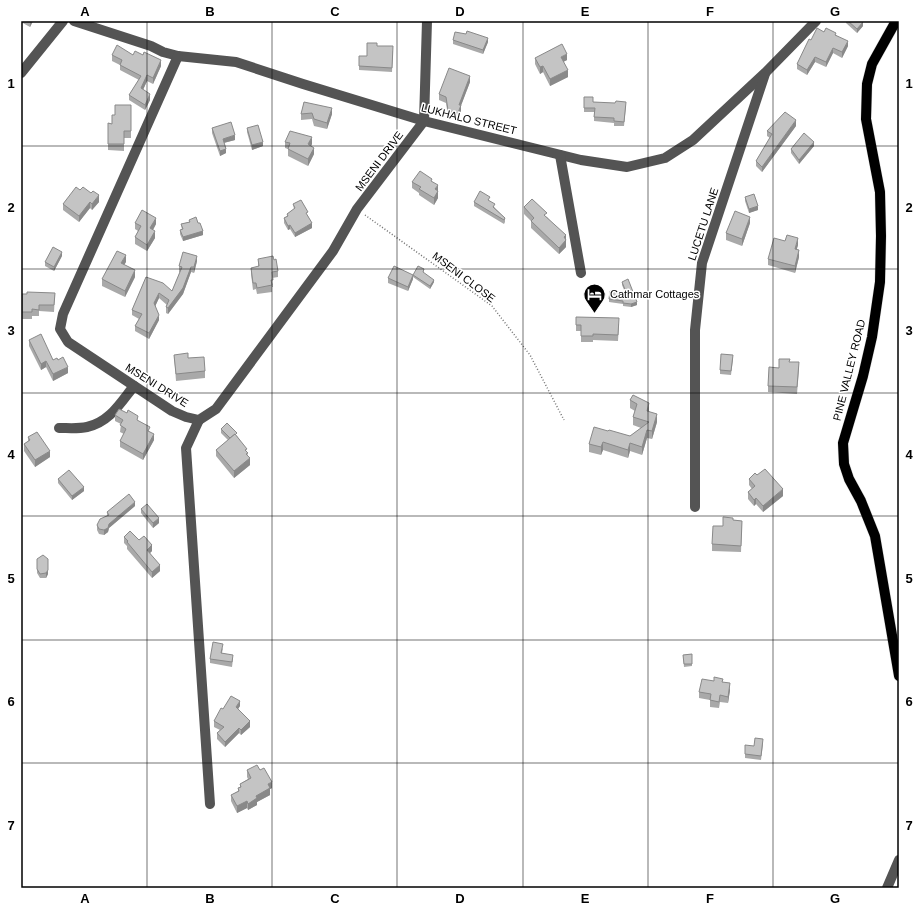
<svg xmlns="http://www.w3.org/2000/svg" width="920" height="909" font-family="Arial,sans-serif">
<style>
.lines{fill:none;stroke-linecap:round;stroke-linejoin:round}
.major-casing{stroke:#dbdbdb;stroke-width:11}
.path{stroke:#767676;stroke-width:1.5;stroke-dasharray:1 2;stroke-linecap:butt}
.minor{stroke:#545454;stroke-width:10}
.major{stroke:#000;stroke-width:10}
.wall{fill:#a9a9a9}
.shaded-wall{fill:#898989}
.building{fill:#c4c4c4;stroke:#898989}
.grid{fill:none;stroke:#000;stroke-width:1;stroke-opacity:0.55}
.labels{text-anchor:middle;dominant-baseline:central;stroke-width:3;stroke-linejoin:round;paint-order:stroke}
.street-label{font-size:11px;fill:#000;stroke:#fff}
.poi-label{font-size:11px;fill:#000;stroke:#fff;text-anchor:start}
.neatline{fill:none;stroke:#000;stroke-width:1.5}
.grid-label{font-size:13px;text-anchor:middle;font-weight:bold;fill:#000}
</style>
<rect width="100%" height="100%" fill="#fff"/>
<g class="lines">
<defs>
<path id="major" d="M 896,21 L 872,64 L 867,84 L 866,119 L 880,192 L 881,236 L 880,282 L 872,337 L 863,376 L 843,443 L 844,464 L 849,479 L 861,501 L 875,536 L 899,676"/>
</defs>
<use href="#major" class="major-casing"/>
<path class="path" d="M 365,215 L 492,306 L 530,355 L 564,420"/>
<g class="minor">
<path d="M 74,21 L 151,46 L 163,52 L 178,56 L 236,62 L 303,84 L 424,121 L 581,160 L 627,167 L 665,158 L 693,140 L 765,73 L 816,21"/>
<path d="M 178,56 L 63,314 L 60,329 L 68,342 L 172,411 L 186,417 L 199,420 L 216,409 L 333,251 L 357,209 L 424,121 L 427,21"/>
<path d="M 21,73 L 63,21"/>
<path d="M 560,155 L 581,273"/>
<path d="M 199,420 L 186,448 L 210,804"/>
<path d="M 59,428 C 68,428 78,429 87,427 C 110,422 121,402 134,386"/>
<path d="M 695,507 L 695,330 L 702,263 L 765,74"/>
<path d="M 887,888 L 899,860"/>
</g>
<use href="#major" class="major"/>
</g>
<g class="wall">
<path d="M 21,21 L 33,21 L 30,27 L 21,22 Z"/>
<path d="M 846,21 L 861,21 L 863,26 L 857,33 L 846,23 Z"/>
<path d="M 824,32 L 836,35 L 848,46 L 842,58 L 833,53 L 826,67 L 815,62 L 807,75 L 797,69 L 797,64 L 811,40 Z"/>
<path d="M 453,40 L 488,42 L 483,54 L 453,44 Z"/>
<path d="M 393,51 L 392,72 L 359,70 L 359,56 L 367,56 Z"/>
<path d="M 112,55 L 133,55 L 161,66 L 153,84 L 147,81 L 143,90 L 150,100 L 145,110 L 129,100 L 129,95 L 139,80 L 120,70 L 120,65 L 112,61 Z"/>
<path d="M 535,58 L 567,60 L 563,62 L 568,77 L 550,86 L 543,72 L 540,74 L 535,64 Z"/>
<path d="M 470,82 L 461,105 L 461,111 L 458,120 L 448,116 L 446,103 L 439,100 L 439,94 Z"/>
<path d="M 584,97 L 593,102 L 626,106 L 624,126 L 614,126 L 614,123 L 594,121 L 594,112 L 584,112 Z"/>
<path d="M 304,102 L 332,114 L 327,129 L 314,126 L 312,119 L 301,120 L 301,114 Z"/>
<path d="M 131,105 L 131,138 L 124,138 L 124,151 L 108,150 L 108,123 L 112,124 L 115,115 Z"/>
<path d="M 796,126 L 762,172 L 756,166 L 756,161 L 770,138 L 767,136 L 767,131 Z"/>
<path d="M 212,128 L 235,140 L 224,143 L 226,153 L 220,156 L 212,133 Z"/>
<path d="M 247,128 L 263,146 L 252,150 L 247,132 Z"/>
<path d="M 285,142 L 312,144 L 311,146 L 314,154 L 308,166 L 288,156 L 288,149 L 285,148 Z"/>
<path d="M 814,146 L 799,164 L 791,153 L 791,149 Z"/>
<path d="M 412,182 L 432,182 L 438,191 L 438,198 L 434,205 L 419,195 L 419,193 L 412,188 Z"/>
<path d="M 80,190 L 99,202 L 92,210 L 90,208 L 79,222 L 63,210 L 63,204 Z"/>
<path d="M 745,197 L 758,210 L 749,213 L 745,201 Z"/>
<path d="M 490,201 L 495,208 L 505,218 L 505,222 L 504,224 L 474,206 L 474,202 Z"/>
<path d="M 293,204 L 308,216 L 312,228 L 295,237 L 290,229 L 288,230 L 284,223 L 284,218 L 287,216 L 287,214 L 294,209 Z"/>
<path d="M 524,207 L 547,217 L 566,239 L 566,247 L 559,254 L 531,228 L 531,221 L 524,214 Z"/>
<path d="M 189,220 L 198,223 L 203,235 L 183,241 L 180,234 L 180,230 L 182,230 L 181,224 L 189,222 Z"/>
<path d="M 135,223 L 156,224 L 153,230 L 155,238 L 147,251 L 135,244 L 135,237 L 138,231 L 135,229 Z"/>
<path d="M 750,223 L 742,246 L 726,240 L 726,233 Z"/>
<path d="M 798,245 L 796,250 L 799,257 L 795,273 L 768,265 L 768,259 Z"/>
<path d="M 62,256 L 54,271 L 45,266 L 45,262 Z"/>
<path d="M 258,259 L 274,260 L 278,271 L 278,277 L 272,278 L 273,287 L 272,287 L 272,292 L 257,294 L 256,289 L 253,290 L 251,274 L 251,268 L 258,267 Z"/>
<path d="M 197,261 L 194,273 L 191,272 L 183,294 L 168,314 L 166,313 L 166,307 L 167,305 L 159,298 L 155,306 L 159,320 L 149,339 L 135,331 L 135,326 L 139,319 L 132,315 L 132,310 L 146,277 L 172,291 L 180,272 L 179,272 L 179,266 Z"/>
<path d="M 126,262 L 124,265 L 135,277 L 125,297 L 102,286 L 102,279 Z"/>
<path d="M 424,271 L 423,273 L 434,282 L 430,289 L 413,277 L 413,275 Z"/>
<path d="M 388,278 L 413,279 L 408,291 L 388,283 Z"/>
<path d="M 622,282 L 637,305 L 631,307 L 623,306 L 623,304 L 609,302 L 609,299 L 625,292 L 622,285 Z"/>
<path d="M 55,293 L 54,312 L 39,311 L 39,316 L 32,316 L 32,319 L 22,319 L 22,294 Z"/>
<path d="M 576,317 L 619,324 L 618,341 L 593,340 L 593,342 L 581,342 L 581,331 L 576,331 Z"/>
<path d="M 29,340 L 53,360 L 68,373 L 53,381 L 46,367 L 41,370 L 29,346 Z"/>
<path d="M 174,355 L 188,358 L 205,371 L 205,378 L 176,381 Z"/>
<path d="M 733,359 L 731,375 L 720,374 L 720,370 Z"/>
<path d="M 790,362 L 799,369 L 797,394 L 768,392 L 768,386 L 779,368 Z"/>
<path d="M 633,395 L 649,411 L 657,422 L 652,439 L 647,438 L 642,455 L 630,451 L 628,458 L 603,450 L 601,455 L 589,452 L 589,444 L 608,431 L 630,436 L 641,428 L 633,425 L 633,417 L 635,411 L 630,408 L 630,400 Z"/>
<path d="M 115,415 L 138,421 L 150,432 L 154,440 L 143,460 L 120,447 L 120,441 L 124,434 L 120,432 L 121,424 L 115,421 Z"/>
<path d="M 221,429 L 237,436 L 247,452 L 250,465 L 234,478 L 216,456 L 216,450 L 228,440 L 221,433 Z"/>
<path d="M 28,437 L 50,457 L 35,467 L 24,451 L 24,444 L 28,441 Z"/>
<path d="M 757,475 L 783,496 L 763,512 L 756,504 L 754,506 L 748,499 L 748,492 L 752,489 L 749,485 L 749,479 Z"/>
<path d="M 58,479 L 84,491 L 72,500 L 58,483 Z"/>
<path d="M 135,506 L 109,528 L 108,532 L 104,535 L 99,534 L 97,530 L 97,525 L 107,516 L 107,512 Z"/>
<path d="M 141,509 L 159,523 L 153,528 L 141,513 Z"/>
<path d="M 733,520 L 742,521 L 741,552 L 712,551 L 712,544 L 723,526 Z"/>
<path d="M 124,537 L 152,551 L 150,553 L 160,571 L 152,578 L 127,549 L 127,546 L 124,543 Z"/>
<path d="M 37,559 L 48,574 L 46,578 L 40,578 L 37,573 Z"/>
<path d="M 223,648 L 222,653 L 233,659 L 232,667 L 210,663 L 210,659 Z"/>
<path d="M 692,654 L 692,666 L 684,667 L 683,655 Z"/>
<path d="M 723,682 L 730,690 L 728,703 L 720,702 L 719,708 L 710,707 L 710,700 L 699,698 L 699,692 Z"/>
<path d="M 240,706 L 238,709 L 250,727 L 241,735 L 239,733 L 225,747 L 217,739 L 217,733 L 220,730 L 214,727 L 214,721 L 223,709 Z"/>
<path d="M 763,744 L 761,760 L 745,758 L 745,754 L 754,746 Z"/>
<path d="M 247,770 L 272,788 L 270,789 L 270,795 L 257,802 L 257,805 L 248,810 L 247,808 L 237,813 L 231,801 L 231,795 L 238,791 L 238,788 L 240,788 L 240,784 L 248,779 L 247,777 Z"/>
</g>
<g class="shaded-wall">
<path d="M 30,21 L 33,21 L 30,27 Z"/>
<path d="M 863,22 L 863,26 L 857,33 L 857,29 Z"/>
<path d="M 488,38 L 488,42 L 483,54 L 483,50 Z"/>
<path d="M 848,41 L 848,46 L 842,58 L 842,52 Z"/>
<path d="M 833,48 L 833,53 L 826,67 L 826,62 Z"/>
<path d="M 567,54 L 567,60 L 561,63 L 561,57 Z"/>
<path d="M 815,57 L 815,62 L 807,75 L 807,70 Z"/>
<path d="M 161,60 L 161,66 L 153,84 L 153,78 Z"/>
<path d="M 543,66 L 543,72 L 540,74 L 540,67 Z"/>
<path d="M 568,70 L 568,77 L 550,86 L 550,79 Z"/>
<path d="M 147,75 L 147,81 L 141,94 L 141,88 Z"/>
<path d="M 470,76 L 470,82 L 459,111 L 459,105 Z"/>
<path d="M 150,94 L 150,100 L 145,110 L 145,105 Z"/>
<path d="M 461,105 L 461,111 L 458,120 L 458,113 Z"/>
<path d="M 332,108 L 332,114 L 327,129 L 327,123 Z"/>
<path d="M 796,120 L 796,126 L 762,172 L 762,167 Z"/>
<path d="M 235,135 L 235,140 L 223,143 L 223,139 Z"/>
<path d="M 312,137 L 312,144 L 308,151 L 308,144 Z"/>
<path d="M 263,142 L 263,146 L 252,150 L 252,145 Z"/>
<path d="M 814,142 L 814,146 L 799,164 L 799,160 Z"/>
<path d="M 314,148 L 314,154 L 308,166 L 308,159 Z"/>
<path d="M 226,149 L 226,153 L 220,156 L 220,151 Z"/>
<path d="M 438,185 L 438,192 L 435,189 Z"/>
<path d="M 438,191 L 438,198 L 434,205 L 434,198 Z"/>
<path d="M 99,195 L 99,202 L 92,210 L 92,204 Z"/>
<path d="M 90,202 L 90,208 L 79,222 L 79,216 Z"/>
<path d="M 758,206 L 758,210 L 749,213 L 749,209 Z"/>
<path d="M 750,217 L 750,223 L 742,246 L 742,239 Z"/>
<path d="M 156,218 L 156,224 L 150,235 L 150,228 Z"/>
<path d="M 312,223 L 312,228 L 295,237 L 295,233 Z"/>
<path d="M 290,225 L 290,229 L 288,230 L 288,226 Z"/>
<path d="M 155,231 L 155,238 L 147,251 L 147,245 Z"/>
<path d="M 203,231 L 203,235 L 183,241 L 183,237 Z"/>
<path d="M 566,235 L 566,241 L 566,240 L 566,247 L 559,254 L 559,248 L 564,237 Z"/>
<path d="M 798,238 L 798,245 L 795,256 L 795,249 Z"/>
<path d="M 799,250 L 799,257 L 795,273 L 795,266 Z"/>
<path d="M 62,252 L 62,256 L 54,271 L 54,267 Z"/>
<path d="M 126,255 L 126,262 L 121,270 L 121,263 Z"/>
<path d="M 197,256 L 197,261 L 194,273 L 194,267 Z"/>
<path d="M 191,267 L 191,272 L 183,294 L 168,314 L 168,308 Z"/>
<path d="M 135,270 L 135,277 L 125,297 L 125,291 Z"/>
<path d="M 413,275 L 413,279 L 408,291 L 408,287 Z"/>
<path d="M 434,280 L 434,282 L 430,289 L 430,286 Z"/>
<path d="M 159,293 L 159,298 L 154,309 L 154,303 Z"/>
<path d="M 637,302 L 637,305 L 631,307 L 631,304 Z"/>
<path d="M 159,315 L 159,320 L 149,339 L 149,333 Z"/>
<path d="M 46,361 L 46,367 L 41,370 L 41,364 Z"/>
<path d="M 68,367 L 68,373 L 53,381 L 53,374 Z"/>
<path d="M 649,403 L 649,411 L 647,411 Z"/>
<path d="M 657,414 L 657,422 L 652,439 L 652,431 Z"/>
<path d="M 647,430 L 647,438 L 642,455 L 642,447 Z"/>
<path d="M 154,434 L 154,440 L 143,460 L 143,454 Z"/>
<path d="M 603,442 L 603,450 L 601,455 L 601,447 Z"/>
<path d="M 630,443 L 630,451 L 628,458 L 628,450 Z"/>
<path d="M 50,451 L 50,457 L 35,467 L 35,460 Z"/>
<path d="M 250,458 L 250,465 L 234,478 L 234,471 Z"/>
<path d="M 84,487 L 84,491 L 72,500 L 72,496 Z"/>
<path d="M 783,489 L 783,496 L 763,512 L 763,506 Z"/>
<path d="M 756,498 L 756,504 L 754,506 L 754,500 Z"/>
<path d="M 135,502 L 135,506 L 109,528 L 108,532 L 104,535 L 104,530 L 109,524 Z"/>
<path d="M 159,518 L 159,523 L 153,528 L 153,523 Z"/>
<path d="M 152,545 L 152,551 L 147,556 L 147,550 Z"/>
<path d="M 160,565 L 160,571 L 152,578 L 152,572 Z"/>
<path d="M 48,570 L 48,574 L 46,578 L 46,573 Z"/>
<path d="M 730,683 L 730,690 L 728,703 L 728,697 Z"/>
<path d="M 240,701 L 240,706 L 236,712 L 236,707 Z"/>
<path d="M 250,721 L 250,727 L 241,735 L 241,730 Z"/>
<path d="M 239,728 L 239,733 L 225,747 L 225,742 Z"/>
<path d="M 272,782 L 272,788 L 270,789 L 270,795 L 257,802 L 257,805 L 248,810 L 248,804 L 268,784 Z"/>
<path d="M 247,801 L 247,808 L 237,813 L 237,806 Z"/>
</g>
<g class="building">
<path d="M 848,21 L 861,21 L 863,22 L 857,29 Z"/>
<path d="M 817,28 L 824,32 L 826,28 L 836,33 L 835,35 L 848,41 L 842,52 L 833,48 L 826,62 L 815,57 L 807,70 L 797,64 L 809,39 L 811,40 Z"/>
<path d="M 467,31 L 488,38 L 483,50 L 453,40 L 455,32 L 466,34 Z"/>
<path d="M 367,43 L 377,43 L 377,46 L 393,46 L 392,68 L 359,66 L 359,56 L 367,56 Z"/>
<path d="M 562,44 L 567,54 L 561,57 L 568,70 L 550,79 L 543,66 L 540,67 L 535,58 Z"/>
<path d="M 117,45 L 133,55 L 135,51 L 143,55 L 144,52 L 161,60 L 153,78 L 147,75 L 141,88 L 150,94 L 145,105 L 129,95 L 141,76 L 120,65 L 122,60 L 112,55 Z"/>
<path d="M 449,68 L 470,76 L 459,105 L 461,105 L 458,113 L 448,110 L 446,97 L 439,94 Z"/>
<path d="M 584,97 L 593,97 L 593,102 L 615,103 L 616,101 L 626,102 L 624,122 L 614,121 L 614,118 L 594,117 L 595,108 L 584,108 Z"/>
<path d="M 304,102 L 332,108 L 327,123 L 314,119 L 312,113 L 301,114 Z"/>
<path d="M 115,105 L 131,105 L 131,131 L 124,131 L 124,144 L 108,144 L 108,123 L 112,124 L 112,115 L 115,115 Z"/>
<path d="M 785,112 L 796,120 L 762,167 L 756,161 L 772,134 L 767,131 Z"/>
<path d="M 231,122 L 235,135 L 223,139 L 226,149 L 220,151 L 212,128 Z"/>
<path d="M 258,125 L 263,142 L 252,145 L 247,128 Z"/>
<path d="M 290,131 L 312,137 L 308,144 L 314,148 L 308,159 L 288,149 L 290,143 L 285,142 Z"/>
<path d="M 804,133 L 814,142 L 799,160 L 791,149 Z"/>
<path d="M 420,171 L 432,179 L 431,181 L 438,185 L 435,189 L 438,191 L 434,198 L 419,189 L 421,187 L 412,182 Z"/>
<path d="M 76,187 L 80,190 L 83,187 L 91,193 L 93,191 L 99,195 L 92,204 L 90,202 L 79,216 L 63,204 Z"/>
<path d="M 480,191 L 490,197 L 488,200 L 495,204 L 493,207 L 505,218 L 504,220 L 474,202 Z"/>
<path d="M 754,194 L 758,206 L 749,209 L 745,197 Z"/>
<path d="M 532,199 L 547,213 L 544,215 L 566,235 L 564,237 L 566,240 L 559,248 L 531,221 L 534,218 L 524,207 Z"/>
<path d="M 301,200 L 308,212 L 306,213 L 312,223 L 295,233 L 290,225 L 288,226 L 284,218 L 288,216 L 287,214 L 295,208 L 293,204 Z"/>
<path d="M 142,210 L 156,218 L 150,228 L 155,231 L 147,245 L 135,237 L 141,226 L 135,223 Z"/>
<path d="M 735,211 L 750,217 L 742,239 L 726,233 Z"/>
<path d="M 196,217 L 198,223 L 200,223 L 203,231 L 183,237 L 180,230 L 183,229 L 181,224 L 190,222 L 189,220 Z"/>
<path d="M 787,235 L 798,238 L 795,249 L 799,250 L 795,266 L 768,259 L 774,238 L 785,241 Z"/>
<path d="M 53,247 L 62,252 L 54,267 L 45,262 Z"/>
<path d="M 117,251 L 126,255 L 121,263 L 135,270 L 125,291 L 102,279 Z"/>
<path d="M 183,252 L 197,256 L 194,267 L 191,267 L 183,288 L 168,308 L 166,307 L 169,300 L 159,293 L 154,303 L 159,315 L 149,333 L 135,326 L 142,314 L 132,310 L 146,277 L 163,283 L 172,291 L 182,267 L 179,266 Z"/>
<path d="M 273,256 L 274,260 L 276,259 L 278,271 L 272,272 L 273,280 L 271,280 L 272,285 L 257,288 L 256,283 L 253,283 L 251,268 L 259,266 L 258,259 Z"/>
<path d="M 394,266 L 413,275 L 408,287 L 388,278 Z"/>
<path d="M 418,266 L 424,269 L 423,272 L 434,280 L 430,286 L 413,275 Z"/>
<path d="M 628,279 L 637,302 L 631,304 L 623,303 L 623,301 L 609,299 L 610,291 L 626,292 L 622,282 Z"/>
<path d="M 27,292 L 55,293 L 54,305 L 39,305 L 39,310 L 32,309 L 32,312 L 22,312 L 22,294 L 27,294 Z"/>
<path d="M 576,317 L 619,318 L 618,335 L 593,334 L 593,336 L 581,336 L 581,325 L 576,325 Z"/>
<path d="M 41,334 L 53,360 L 57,358 L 58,360 L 63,357 L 68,367 L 53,374 L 46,361 L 41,364 L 29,340 Z"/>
<path d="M 188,353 L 188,358 L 204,357 L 205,371 L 176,374 L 174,355 Z"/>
<path d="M 721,354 L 733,355 L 731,371 L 720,370 Z"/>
<path d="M 779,359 L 790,359 L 789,362 L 799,362 L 797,387 L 768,386 L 769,367 L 779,368 Z"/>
<path d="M 633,395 L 649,403 L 647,411 L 657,414 L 652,431 L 647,430 L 642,447 L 630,443 L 628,450 L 603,442 L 601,447 L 589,444 L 594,427 L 608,431 L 609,430 L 630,436 L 649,422 L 633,417 L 637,404 L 630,400 Z"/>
<path d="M 119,409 L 127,413 L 128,410 L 138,416 L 137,420 L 150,427 L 148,431 L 154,434 L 143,454 L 120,441 L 126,429 L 120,425 L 123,420 L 115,415 Z"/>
<path d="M 227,423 L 237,433 L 235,435 L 235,434 L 230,438 L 221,429 Z"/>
<path d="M 37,432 L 50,451 L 35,460 L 24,444 L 30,440 L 28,437 Z"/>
<path d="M 235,434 L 247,449 L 245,450 L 248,453 L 246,454 L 250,458 L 234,471 L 216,450 Z"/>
<path d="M 765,469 L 783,489 L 763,506 L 756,498 L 754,500 L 748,492 L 755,486 L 749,479 L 755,473 L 757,475 Z"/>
<path d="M 69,470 L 84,487 L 72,496 L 58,479 Z"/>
<path d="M 129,494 L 135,502 L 109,524 L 108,528 L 104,530 L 99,529 L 97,525 L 100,519 L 109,515 L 107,512 Z"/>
<path d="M 147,504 L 159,518 L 153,523 L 141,509 Z"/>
<path d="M 723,517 L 733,518 L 733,520 L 742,521 L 741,546 L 712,544 L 713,526 L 723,526 Z"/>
<path d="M 130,531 L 139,540 L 144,536 L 152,545 L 147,550 L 160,565 L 152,572 L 127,542 L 128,541 L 124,537 Z"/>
<path d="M 43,555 L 48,559 L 48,570 L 46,573 L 40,574 L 37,569 L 37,559 Z"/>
<path d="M 213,642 L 223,644 L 221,653 L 233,655 L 232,662 L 210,659 Z"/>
<path d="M 692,654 L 692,664 L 684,664 L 683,655 Z"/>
<path d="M 714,677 L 723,679 L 722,682 L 730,683 L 728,697 L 720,695 L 719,702 L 710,700 L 711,694 L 699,692 L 702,679 L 714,681 Z"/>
<path d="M 231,696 L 240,701 L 236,707 L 250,721 L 241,730 L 239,728 L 225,742 L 217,733 L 224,727 L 214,721 L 221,708 L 223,709 Z"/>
<path d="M 755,738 L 763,739 L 761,756 L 745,754 L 745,745 L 754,746 Z"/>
<path d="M 257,765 L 260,770 L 264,768 L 272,782 L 268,784 L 270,788 L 256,796 L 257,798 L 248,804 L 247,801 L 237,806 L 231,795 L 239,791 L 238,788 L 241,787 L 240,784 L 251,778 L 247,770 Z"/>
</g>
<path class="grid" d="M 147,21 L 147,888M 272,21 L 272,888M 397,21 L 397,888M 523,21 L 523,888M 648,21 L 648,888M 773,21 L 773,888M 21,146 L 899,146M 21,269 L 899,269M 21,393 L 899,393M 21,516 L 899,516M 21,640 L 899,640M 21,763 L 899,763"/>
<defs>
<symbol id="hotel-pin" viewBox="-11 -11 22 30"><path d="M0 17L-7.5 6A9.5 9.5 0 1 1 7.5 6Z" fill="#000" stroke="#fff"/><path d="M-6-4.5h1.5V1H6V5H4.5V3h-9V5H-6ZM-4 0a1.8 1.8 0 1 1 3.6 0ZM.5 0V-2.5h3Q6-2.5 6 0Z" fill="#fff"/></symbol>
</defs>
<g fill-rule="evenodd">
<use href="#hotel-pin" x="582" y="282" width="25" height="34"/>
</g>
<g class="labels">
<g class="street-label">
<text transform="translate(469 119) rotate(14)">LUKHALO STREET</text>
<text transform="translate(379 161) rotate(-53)">MSENI DRIVE</text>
<text transform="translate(703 224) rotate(-72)">LUCETU LANE</text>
<text transform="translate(464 277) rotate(37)">MSENI CLOSE</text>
<text transform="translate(849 370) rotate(-76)">PINE VALLEY ROAD</text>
<text transform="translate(157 385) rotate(32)">MSENI DRIVE</text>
</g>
<g class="poi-label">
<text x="610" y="294">Cathmar Cottages</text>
</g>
</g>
<rect width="920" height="909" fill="none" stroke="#ffffff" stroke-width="44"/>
<rect x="22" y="22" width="876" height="865" class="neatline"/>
<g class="grid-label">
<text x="85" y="16">A</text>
<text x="210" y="16">B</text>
<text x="335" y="16">C</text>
<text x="460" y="16">D</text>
<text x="585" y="16">E</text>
<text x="710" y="16">F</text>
<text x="835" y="16">G</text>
<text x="11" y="88">1</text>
<text x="909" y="88">1</text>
<text x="11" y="212">2</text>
<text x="909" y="212">2</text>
<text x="11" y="335">3</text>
<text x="909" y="335">3</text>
<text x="11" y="459">4</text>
<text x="909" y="459">4</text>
<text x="11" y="583">5</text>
<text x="909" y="583">5</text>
<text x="11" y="706">6</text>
<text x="909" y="706">6</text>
<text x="11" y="830">7</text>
<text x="909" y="830">7</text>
<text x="85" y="903">A</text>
<text x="210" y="903">B</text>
<text x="335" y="903">C</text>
<text x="460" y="903">D</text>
<text x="585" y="903">E</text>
<text x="710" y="903">F</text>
<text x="835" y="903">G</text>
</g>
</svg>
